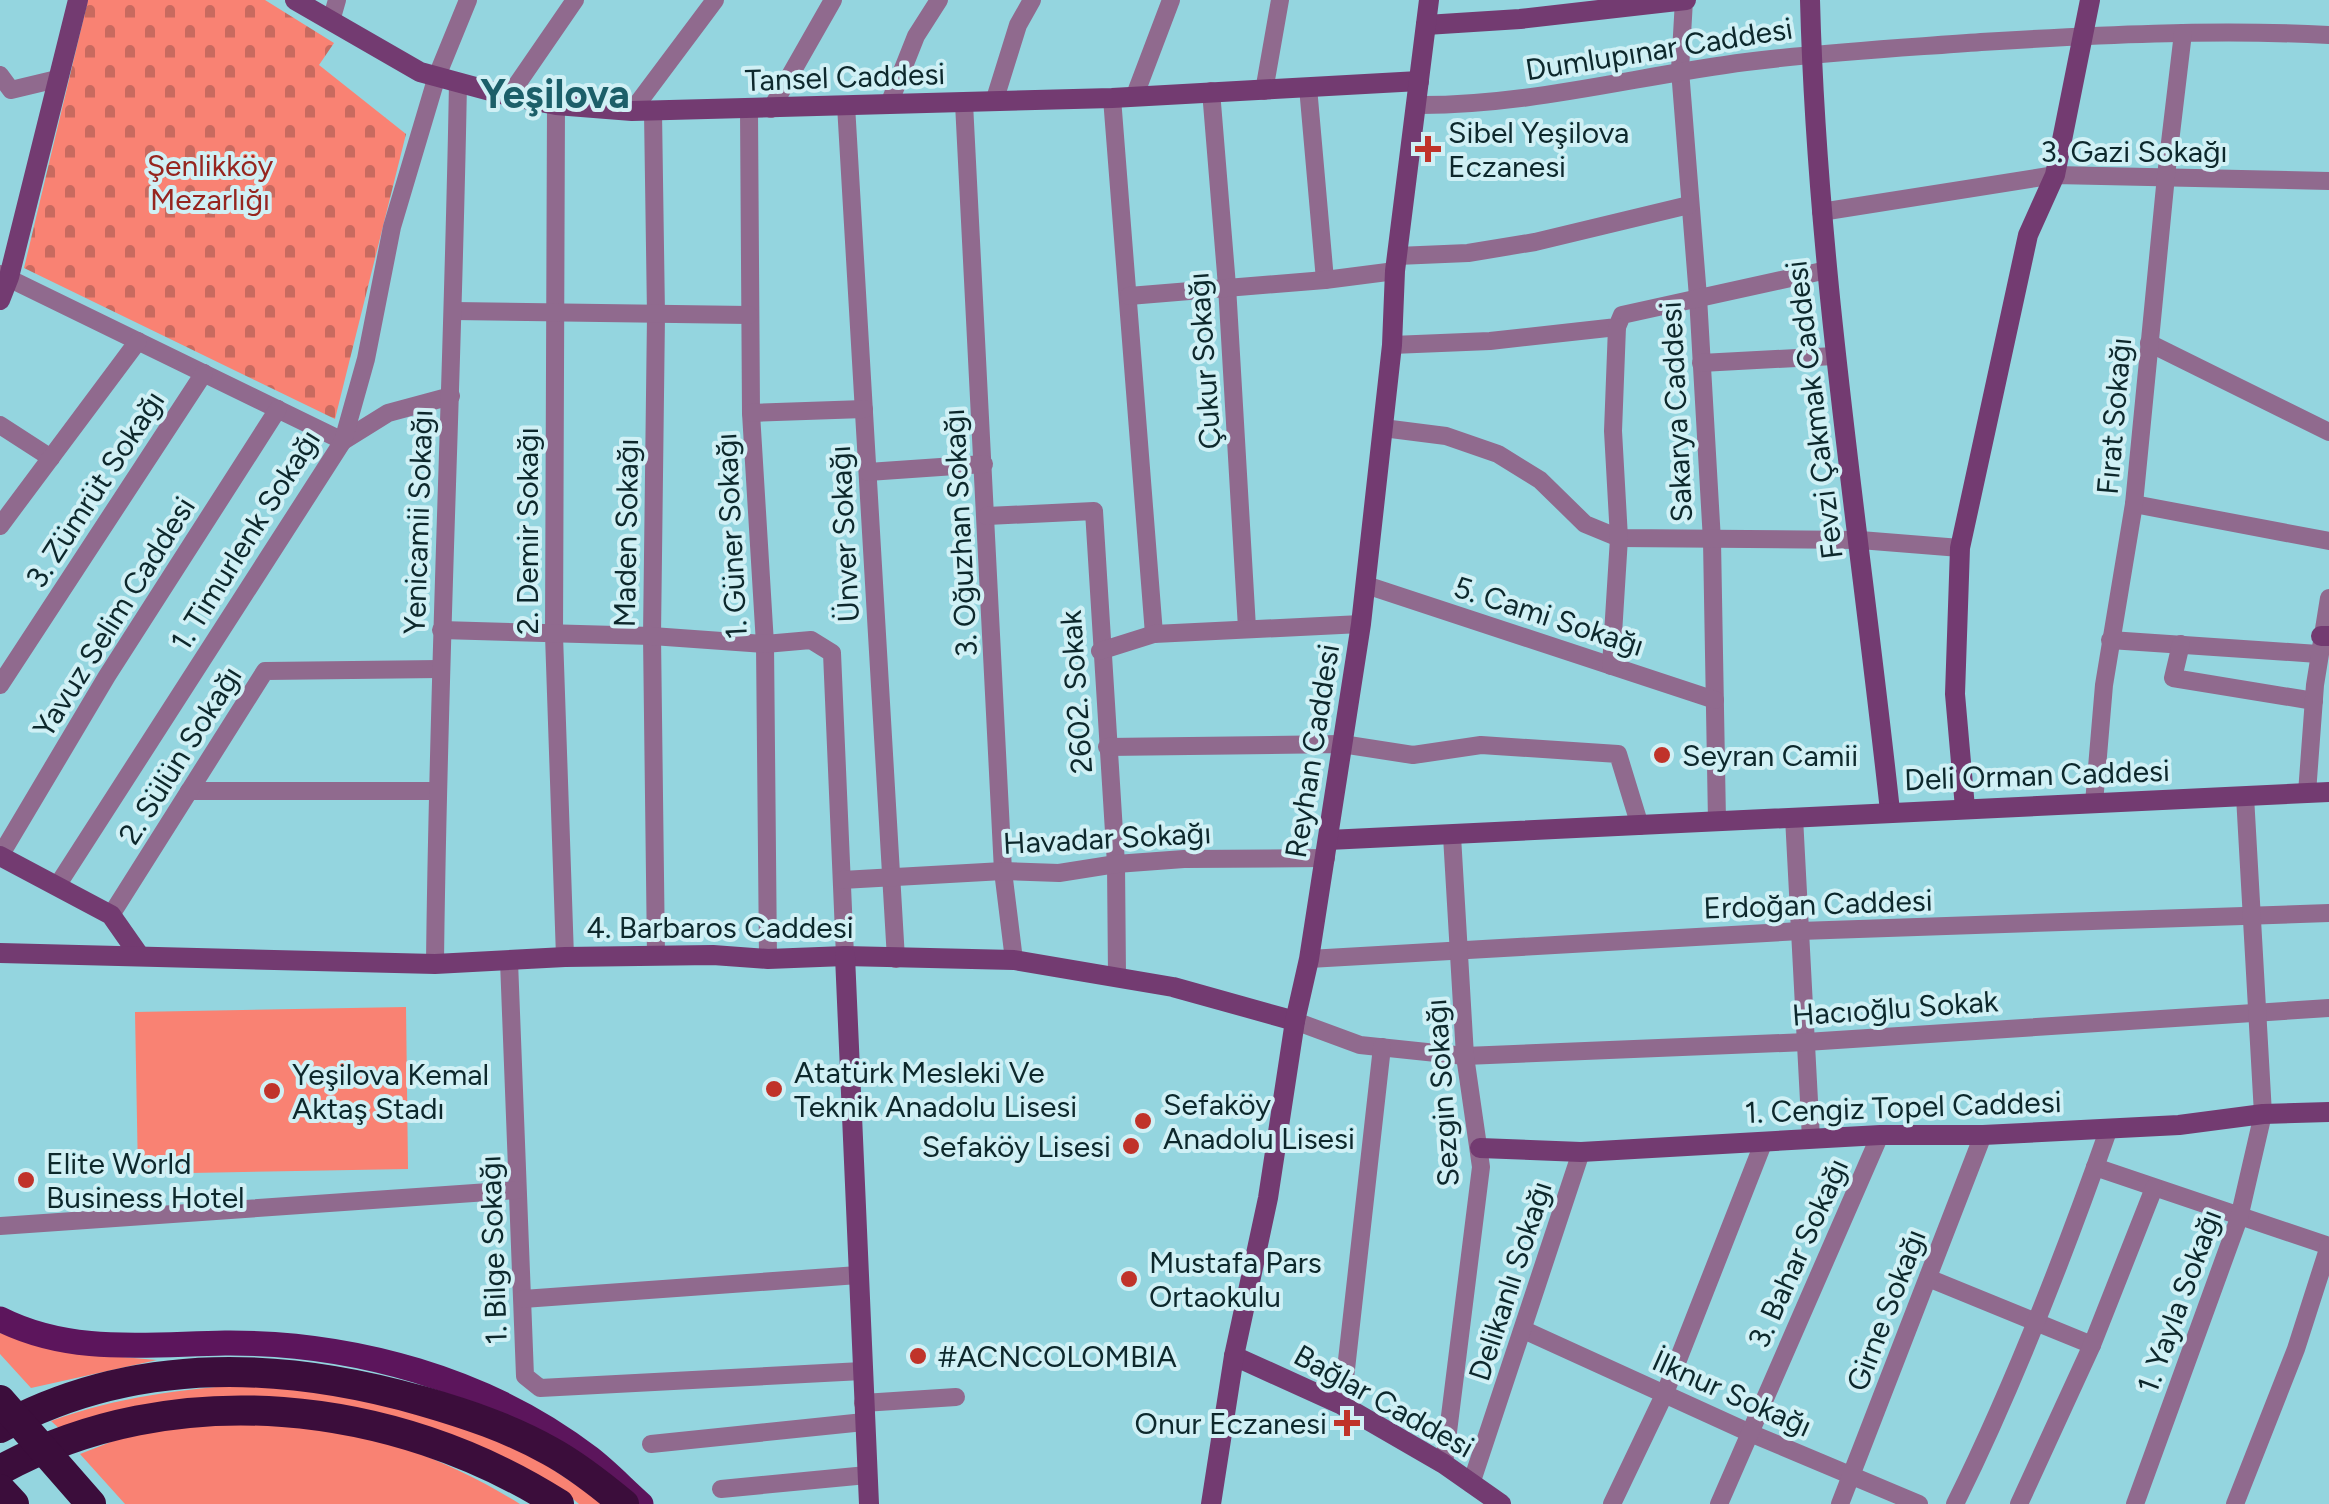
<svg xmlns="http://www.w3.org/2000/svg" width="2329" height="1504" font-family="Figtree,sans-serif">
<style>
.green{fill:#f98273}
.cemetery{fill:url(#cemetery-stones)}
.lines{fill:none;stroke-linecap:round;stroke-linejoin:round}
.street{stroke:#906a8e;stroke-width:18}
.secondary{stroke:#733b71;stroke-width:20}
.primary{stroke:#5c155c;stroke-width:25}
.highway{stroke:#3b0d3b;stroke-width:30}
.highway-bridge{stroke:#3b0d3b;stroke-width:30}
.poi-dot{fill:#c0332a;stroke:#d0f0f5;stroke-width:4}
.labels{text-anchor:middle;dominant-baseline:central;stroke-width:8;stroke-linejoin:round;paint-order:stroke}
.street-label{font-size:30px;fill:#0d282c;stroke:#d0f0f5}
.poi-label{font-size:30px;fill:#0d282c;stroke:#d0f0f5;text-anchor:start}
.park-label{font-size:30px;fill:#96251f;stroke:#d0f0f5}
.district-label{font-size:40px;font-weight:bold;fill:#1c5f69;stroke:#d0f0f5}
</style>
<defs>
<pattern id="cemetery-stones" width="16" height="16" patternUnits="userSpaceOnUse" patternTransform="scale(2.5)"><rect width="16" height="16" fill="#f98273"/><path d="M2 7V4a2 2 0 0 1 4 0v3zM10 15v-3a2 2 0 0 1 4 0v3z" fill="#c86a5f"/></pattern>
</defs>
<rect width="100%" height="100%" fill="#94d5df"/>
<g class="green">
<path d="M 406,1007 L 408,1169 L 138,1174 L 135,1012 Z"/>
<path d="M 0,1333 L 74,1353 L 157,1360 L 31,1388 L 0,1354 Z"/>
<path d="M 251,1384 L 407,1405 L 530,1454 L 604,1504 L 579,1504 L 560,1488 L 404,1420 L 61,1430 L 51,1421 C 121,1396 177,1390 251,1384 Z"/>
<path d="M 185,1425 C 221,1425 258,1423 294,1425 C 376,1431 452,1462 520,1504 L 125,1504 L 80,1454 L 116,1440 Z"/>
</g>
<path class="cemetery" d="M 88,0 L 265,0 L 334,43 L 319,65 L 406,134 L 335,419 L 24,268 Z"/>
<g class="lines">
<g class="street">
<path d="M 1684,0 L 1680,70 L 1698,297 L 1712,541 L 1717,821"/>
<path d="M 331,21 L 337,0"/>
<path d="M 0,75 L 11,90 L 57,79"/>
<path d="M 1308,87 L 1325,280"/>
<path d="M 1211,91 L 1227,286 L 1247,628"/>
<path d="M 1264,91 L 1280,0"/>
<path d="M 1135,95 L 1171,0"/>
<path d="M 509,96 L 575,0"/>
<path d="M 1112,98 L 1154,634"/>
<path d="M 994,102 L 1018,25 L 1032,0"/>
<path d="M 964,103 L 1003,871 L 1014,960"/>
<path d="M 889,104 L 916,36 L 939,0"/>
<path d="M 556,105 L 554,635 L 565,957"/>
<path d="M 846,105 L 896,959"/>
<path d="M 1416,105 C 1528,106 1636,76 1746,62 C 1824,52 1902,48 1981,42 C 2096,35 2213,29 2329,35"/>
<path d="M 771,109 L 833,0"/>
<path d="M 749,110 L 751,413 L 765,644 L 768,959"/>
<path d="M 632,111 L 715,0"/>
<path d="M 653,112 L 656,315 L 652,636 L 656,956"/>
<path d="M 1821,212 L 2055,175 L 2329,181"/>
<path d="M 1397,256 L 1468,253 L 1535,242 L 1689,205"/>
<path d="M 0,274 L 343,441 L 388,413 L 451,396"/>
<path d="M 1129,296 L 1325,280 L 1395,271"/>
<path d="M 454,311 L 749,315"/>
<path d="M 2149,343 L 2329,432"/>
<path d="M 1392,345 L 1490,341 L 1617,327 L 1622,315 L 1827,270"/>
<path d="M 1701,363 L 1834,356"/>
<path d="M 751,413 L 864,409"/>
<path d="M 0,425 L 51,458"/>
<path d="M 1383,428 L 1446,436 L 1498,454 L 1540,480 L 1585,524 L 1619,538 L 1860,540 L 1960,548"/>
<path d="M 868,472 L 984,464"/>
<path d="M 2134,504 L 2329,541"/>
<path d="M 987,516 L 1094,511 L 1116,864 L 1117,976"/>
<path d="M 0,526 L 138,341"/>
<path d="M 1366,585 L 1715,700"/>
<path d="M 441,630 L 652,636 L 765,644 L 811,640 L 832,653 L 845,956"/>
<path d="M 2110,640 L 2318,654"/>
<path d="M 2181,644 L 2173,678 L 2314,701"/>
<path d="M 1100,651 L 1154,634 L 1361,624"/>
<path d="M 1611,666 L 1619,538 L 1613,431 L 1617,327"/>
<path d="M 0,685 L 204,373"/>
<path d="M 1107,747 L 1342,744 L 1413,755 L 1481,745 L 1618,754 L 1640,826"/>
<path d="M 189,791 L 437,791"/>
<path d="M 2307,793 L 2315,685 L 2329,598"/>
<path d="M 2094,803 L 2104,685 L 2134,504 L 2166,176 L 2183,33"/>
<path d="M 1794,817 L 1811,1139"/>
<path d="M 0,856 L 107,676 L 278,409"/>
<path d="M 842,880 L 1003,871 L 1059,873 L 1116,864 L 1184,859 L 1326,858"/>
<path d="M 57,886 L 343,441 L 366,359 L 392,227 L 437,76 L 468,0"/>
<path d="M 111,915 L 265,671 L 440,669"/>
<path d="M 1309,959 L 1800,931 L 2329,913"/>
<path d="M 509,961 L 525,1376 L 540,1388 L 862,1371"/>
<path d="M 435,964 C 438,670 453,376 458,82"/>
<path d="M 1295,1021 L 1360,1045 L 1465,1056 L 1806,1042 L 2329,1008"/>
<path d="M 2095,1167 L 2329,1246"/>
<path d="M 0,1226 L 517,1190"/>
<path d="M 1928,1278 L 2092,1345"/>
<path d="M 523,1299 L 858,1275"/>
<path d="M 1524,1330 L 1750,1433 L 1919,1504"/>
<path d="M 863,1403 L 956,1397"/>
<path d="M 1342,1405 L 1382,1047"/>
<path d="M 651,1444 L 864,1422"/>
<path d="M 1444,1464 L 1481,1167 L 1465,1056 L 1452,836"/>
<path d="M 1471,1484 L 1581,1152"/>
<path d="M 721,1489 L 867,1475"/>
<path d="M 1612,1504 L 1665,1393 L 1764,1141"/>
<path d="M 1719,1504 L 1880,1135"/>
<path d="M 1840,1504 L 1983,1135"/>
<path d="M 1955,1504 C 2015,1383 2064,1256 2109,1128"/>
<path d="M 2019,1504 L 2092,1345 L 2154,1188"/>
<path d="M 2135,1504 L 2239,1218 L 2263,1114 L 2245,796"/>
<path d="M 2235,1504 L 2296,1349 L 2329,1246"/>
</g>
<g class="secondary">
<path d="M 295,0 L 420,72 L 509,96 L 556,105 L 632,111 L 1112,98 L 1419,81"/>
<path d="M 1810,0 C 1817,272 1861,541 1890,811"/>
<path d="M 1426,25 L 1520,19 L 1686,0"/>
<path d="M 0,300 L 9,277 L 78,0"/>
<path d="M 2321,636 L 2329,636"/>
<path d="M 1965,808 L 1955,694 L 1960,548 L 2028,235 L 2055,175 L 2090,0"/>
<path d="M 1328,840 L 2329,792"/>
<path d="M 0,856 L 111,915 L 139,955"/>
<path d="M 0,953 L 435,964 L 565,957 L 713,955 L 768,959 L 845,956 L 1014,960 L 1173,987 L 1295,1021"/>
<path d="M 845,956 L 869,1504"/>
<path d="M 1480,1148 L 1581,1152 L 1880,1135 L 1983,1135 L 2179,1125 L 2263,1114 L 2329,1112"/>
<path d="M 1234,1356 L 1342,1405 L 1444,1464 L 1501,1504"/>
<path d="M 1211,1504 L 1234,1356 L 1268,1198 L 1295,1021 L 1309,959 L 1361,624 L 1392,345 L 1395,271 L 1429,0"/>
</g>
<path class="primary" d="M 0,1319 C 71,1355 148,1344 225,1343 C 352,1342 488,1379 590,1458 C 608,1472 624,1489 641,1504"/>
<g class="highway">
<path d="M 0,1428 C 133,1356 281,1361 422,1401 C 467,1414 509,1428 550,1451 C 576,1465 601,1485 624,1504"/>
<path d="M 0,1470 C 174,1375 394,1399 559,1504"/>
<path d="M 0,1489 L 14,1504"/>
</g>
<path class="highway-bridge" d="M 0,1400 L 91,1504"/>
</g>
<g class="poi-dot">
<path d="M1423 134h10v10h10v10h-10v10h-10v-10h-10v-10h10z"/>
<circle cx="1662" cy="755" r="10"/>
<circle cx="774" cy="1089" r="10"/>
<circle cx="272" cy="1091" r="10"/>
<circle cx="1143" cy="1121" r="10"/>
<circle cx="1131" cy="1146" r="10"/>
<circle cx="26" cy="1180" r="10"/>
<circle cx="1129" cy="1279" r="10"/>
<circle cx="918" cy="1356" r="10"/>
<path d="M1342 1408h10v10h10v10h-10v10h-10v-10h-10v-10h10z"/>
</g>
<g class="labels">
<g class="street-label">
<text transform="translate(1659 49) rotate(-9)">Dumlupınar Caddesi</text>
<text transform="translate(845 77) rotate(-2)">Tansel Caddesi</text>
<text x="2134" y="151">3. Gazi Sokağı</text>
<text transform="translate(1204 361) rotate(-94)">Çukur Sokağı</text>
<text transform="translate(1814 410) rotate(-97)">Fevzi Çakmak Caddesi</text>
<text transform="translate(1676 412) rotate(-93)">Sakarya Caddesi</text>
<text transform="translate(2114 416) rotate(-85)">Fırat Sokağı</text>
<text transform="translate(95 489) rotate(-57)">3. Zümrüt Sokağı</text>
<text transform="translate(418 522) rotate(-88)">Yenicamii Sokağı</text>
<text transform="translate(527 531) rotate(-90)">2. Demir Sokağı</text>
<text transform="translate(626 533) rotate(-89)">Maden Sokağı</text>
<text transform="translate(960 533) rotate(-93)">3. Oğuzhan Sokağı</text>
<text transform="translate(844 534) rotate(-93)">Ünver Sokağı</text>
<text transform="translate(731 536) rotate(-93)">1. Güner Sokağı</text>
<text transform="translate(245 540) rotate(-58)">1. Timurlenk Sokağı</text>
<text transform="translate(1549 616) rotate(18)">5. Cami Sokağı</text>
<text transform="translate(114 617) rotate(-58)">Yavuz Selim Caddesi</text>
<text transform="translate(1076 692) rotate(-94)">2602. Sokak</text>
<text transform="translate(1312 751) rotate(-81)">Reyhan Caddesi</text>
<text transform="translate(180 755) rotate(-58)">2. Sülün Sokağı</text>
<text transform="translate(2037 775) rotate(-2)">Deli Orman Caddesi</text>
<text transform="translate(1107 838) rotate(-3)">Havadar Sokağı</text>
<text transform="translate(1818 904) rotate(-2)">Erdoğan Caddesi</text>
<text x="720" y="927">4. Barbaros Caddesi</text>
<text transform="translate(1895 1008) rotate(-4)">Hacıoğlu Sokak</text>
<text transform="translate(1442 1093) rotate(-94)">Sezgin Sokağı</text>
<text transform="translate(1903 1107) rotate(-2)">1. Cengiz Topel Caddesi</text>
<text transform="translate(493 1250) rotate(-92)">1. Bilge Sokağı</text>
<text transform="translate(1798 1253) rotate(-66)">3. Bahar Sokağı</text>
<text transform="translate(1510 1281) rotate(-72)">Delikanlı Sokağı</text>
<text transform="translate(2179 1301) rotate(-70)">1. Yayla Sokağı</text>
<text transform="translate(1886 1310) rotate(-69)">Girne Sokağı</text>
<text transform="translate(1732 1393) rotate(24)">İlknur Sokağı</text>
<text transform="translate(1384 1401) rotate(29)">Bağlar Caddesi</text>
</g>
<g class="poi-label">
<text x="1448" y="132">Sibel Yeşilova<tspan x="1448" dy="34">Eczanesi</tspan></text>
<text x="1682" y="755">Seyran Camii</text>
<text x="794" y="1072">Atatürk Mesleki Ve<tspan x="794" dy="34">Teknik Anadolu Lisesi</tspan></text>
<text x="292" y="1074">Yeşilova Kemal<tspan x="292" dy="34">Aktaş Stadı</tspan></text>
<text x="1163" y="1104">Sefaköy<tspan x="1163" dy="34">Anadolu Lisesi</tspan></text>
<text x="1111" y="1146" text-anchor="end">Sefaköy Lisesi</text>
<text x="46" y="1163">Elite World<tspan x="46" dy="34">Business Hotel</tspan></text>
<text x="1149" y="1262">Mustafa Pars<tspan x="1149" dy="34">Ortaokulu</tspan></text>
<text x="938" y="1356">#ACNCOLOMBIA</text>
<text x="1327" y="1423" text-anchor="end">Onur Eczanesi</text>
</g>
<g class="park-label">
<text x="210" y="165">Şenlikköy<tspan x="210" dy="34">Mezarlığı</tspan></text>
</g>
<g class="district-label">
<text x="555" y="94">Yeşilova</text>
</g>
</g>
</svg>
